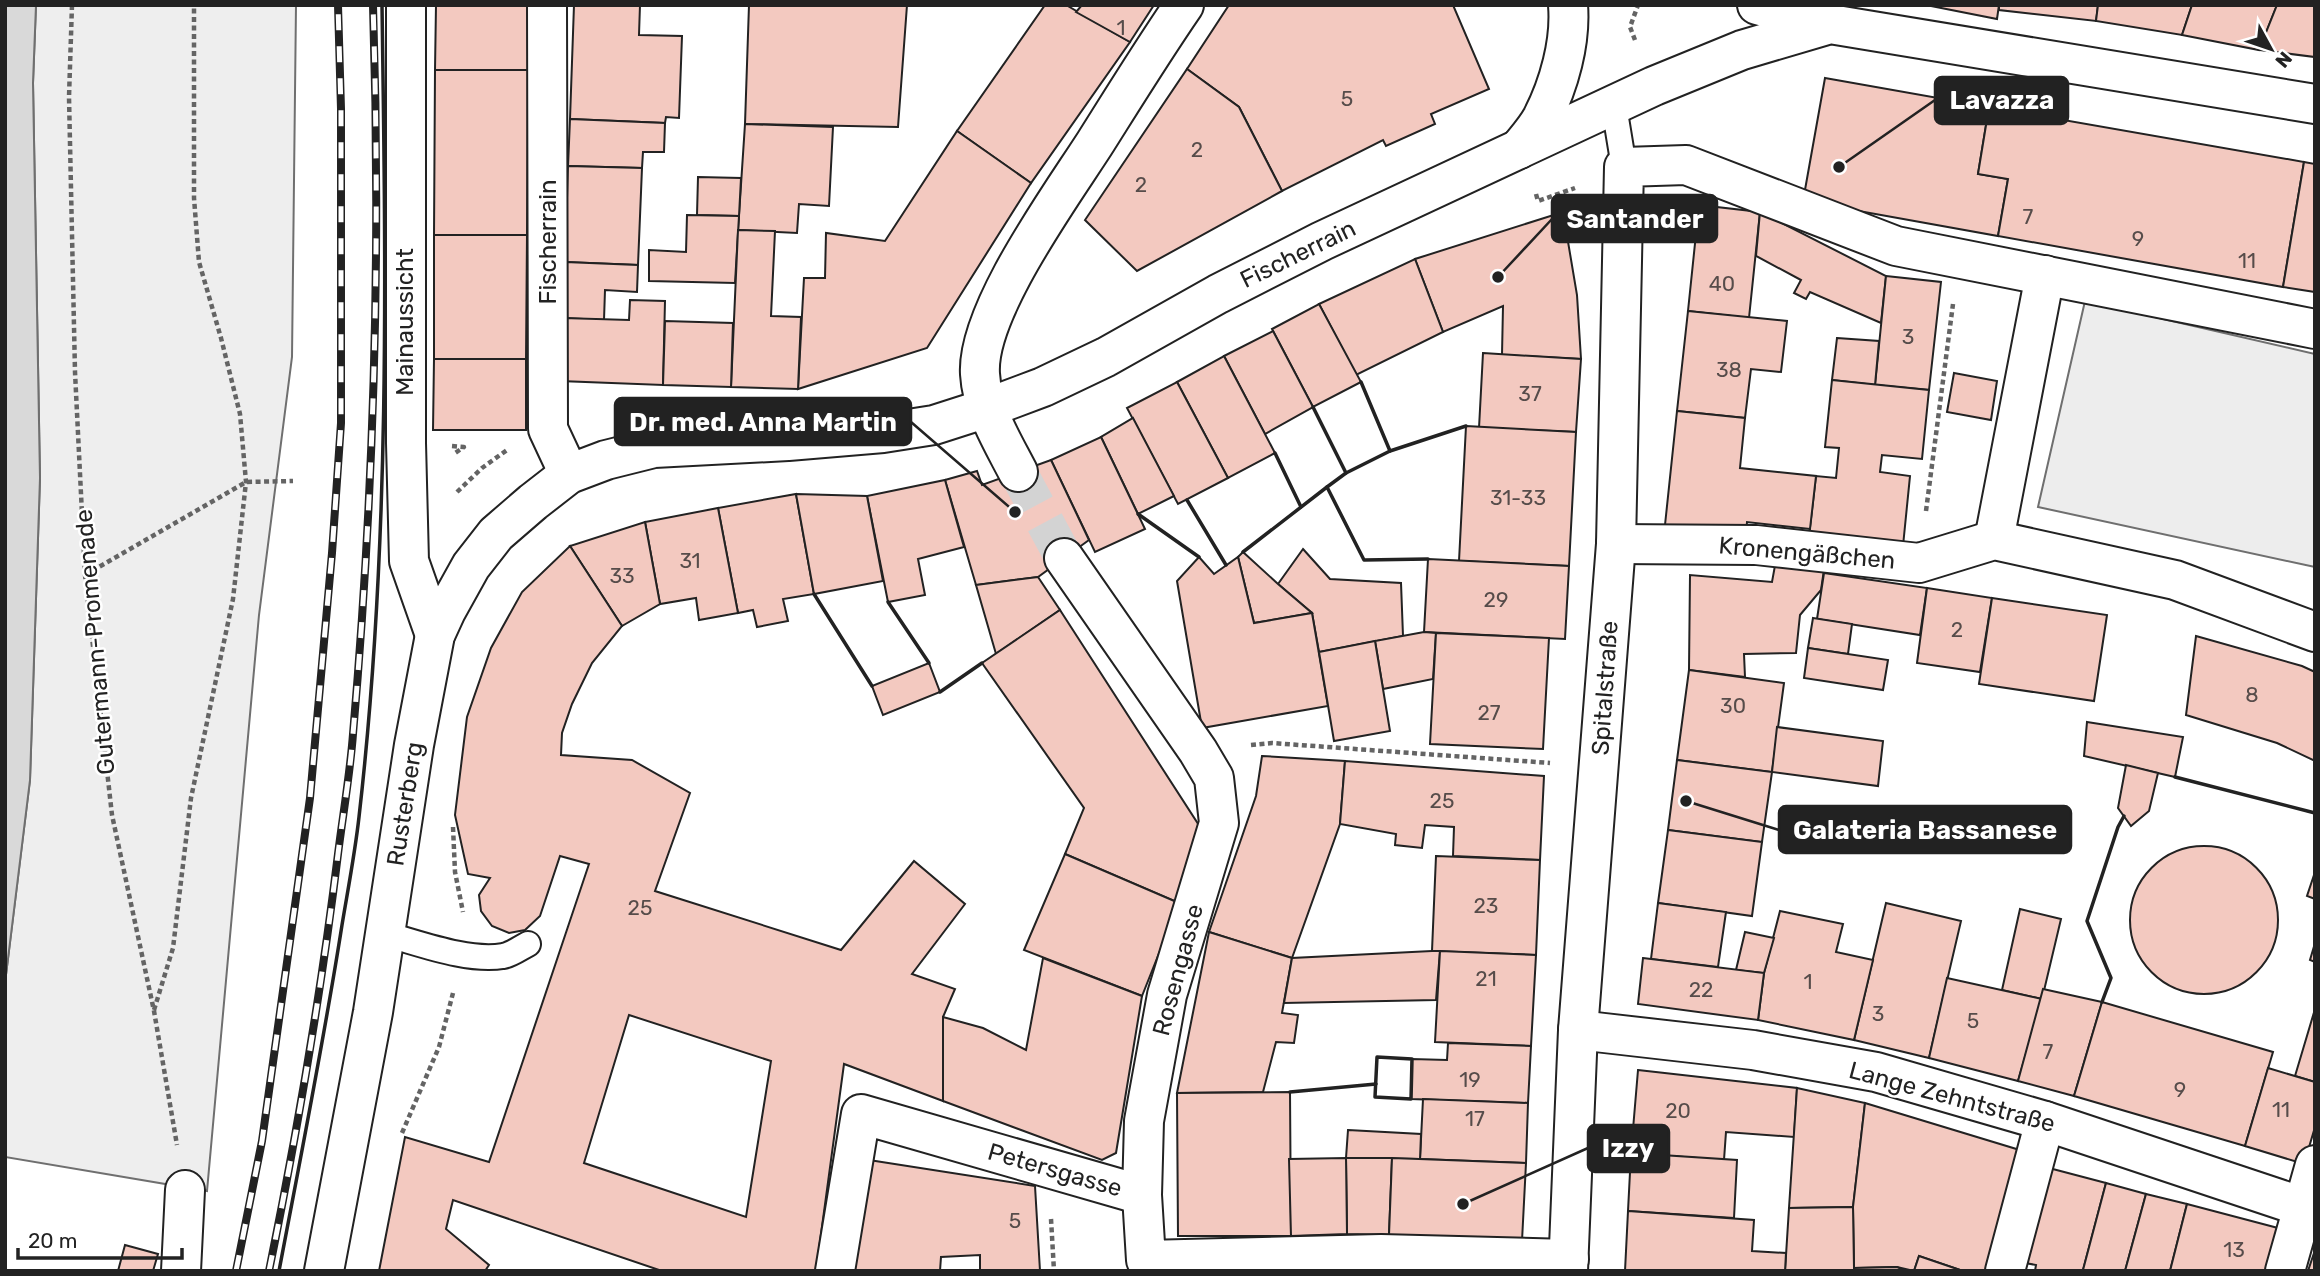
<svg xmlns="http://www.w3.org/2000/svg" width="2320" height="1276" font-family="Rubik,sans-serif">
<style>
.green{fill:#eee;stroke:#6f6f6f;stroke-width:2}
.parking{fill:#ededed;stroke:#6f6f6f;stroke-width:2}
.water{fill:#d9d9d9;stroke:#6f6f6f;stroke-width:2}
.building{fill:#f3c9c0;stroke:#222;stroke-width:2;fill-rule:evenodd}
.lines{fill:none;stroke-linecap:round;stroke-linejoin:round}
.street-tunnel{stroke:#d3d3d3;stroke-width:38;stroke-dasharray:38 19;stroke-linecap:butt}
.lane-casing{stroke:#222;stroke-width:28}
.street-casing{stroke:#222;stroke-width:42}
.path{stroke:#646464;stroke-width:4.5;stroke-dasharray:5 3.5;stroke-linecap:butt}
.lane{stroke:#fff;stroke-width:24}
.street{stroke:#fff;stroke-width:38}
.rail-casing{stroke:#222;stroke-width:8}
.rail{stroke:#fff;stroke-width:5;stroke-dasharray:16;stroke-linecap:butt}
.wall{stroke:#222;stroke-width:3.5}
.labels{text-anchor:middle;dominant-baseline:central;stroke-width:5;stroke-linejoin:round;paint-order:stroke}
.number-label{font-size:21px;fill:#564c4a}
.street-label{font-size:24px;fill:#222;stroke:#fff}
.leader{fill:none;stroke:#222;stroke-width:2.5}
.callout-dot{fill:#222;stroke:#fff;stroke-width:2.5}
.callout{fill:#222;stroke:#222;stroke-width:2.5}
.callout-label{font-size:26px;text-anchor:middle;font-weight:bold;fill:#fff}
</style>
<rect width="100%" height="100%" fill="#fff"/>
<path class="green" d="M 36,5 L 296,5 L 292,357 L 259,615 L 207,1191 L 5,1157 L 5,983 L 30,780 L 40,478 L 33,83 Z"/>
<path class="parking" d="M 2085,301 L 2315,354 L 2315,567 L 2038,507 Z"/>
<path class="water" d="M 5,5 L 36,5 L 33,83 L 40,478 L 30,780 L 5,983 Z"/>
<g class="building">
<path d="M 436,5 L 529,5 L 528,70 L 435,70 Z"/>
<path d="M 574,5 L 640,5 L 639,35 L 682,36 L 679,118 L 666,117 L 665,123 L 570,119 Z"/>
<path d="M 749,5 L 907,5 L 898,127 L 745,124 Z"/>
<path d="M 1045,5 L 1066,5 L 1130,42 L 1031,183 L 957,131 Z"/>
<path d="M 1082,5 L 1154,5 L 1130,42 L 1076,12 Z"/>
<path d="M 1229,5 L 1453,5 L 1489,89 L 1431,114 L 1435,124 L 1386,146 L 1383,140 L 1282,191 L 1239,107 L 1187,69 Z"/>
<path d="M 1926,5 L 1999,5 L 1997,19 Z"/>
<path d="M 1999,5 L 2098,5 L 2096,21 L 1999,10 Z"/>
<path d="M 2098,5 L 2192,5 L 2182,35 L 2096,21 Z"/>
<path d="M 2192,5 L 2277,5 L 2259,50 L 2182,35 Z"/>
<path d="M 2277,5 L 2315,5 L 2315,57 L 2259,50 Z"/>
<path d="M 1187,69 L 1239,107 L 1282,191 L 1137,271 L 1085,220 Z"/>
<path d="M 435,70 L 528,70 L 527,235 L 434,235 Z"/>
<path d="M 1825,78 L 1989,107 L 1978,174 L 2008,179 L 1998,236 L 1803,201 Z"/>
<path d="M 1989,107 L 2304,162 L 2283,287 L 1998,236 L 2008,179 L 1978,174 Z"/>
<path d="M 570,119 L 665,123 L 664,152 L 643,152 L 642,168 L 568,166 Z"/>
<path d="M 745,124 L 833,127 L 829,206 L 799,204 L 797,233 L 738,230 Z"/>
<path d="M 957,131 L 1031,183 L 927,348 L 798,389 L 804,278 L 825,278 L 826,233 L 885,241 Z"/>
<path d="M 2304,162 L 2315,164 L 2315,292 L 2283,287 Z"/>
<path d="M 568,166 L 642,168 L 638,265 L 565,262 Z"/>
<path d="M 698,177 L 741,178 L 739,216 L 697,215 Z"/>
<path d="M 1699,205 L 1760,212 L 1749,318 L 1688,311 Z"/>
<path d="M 1563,212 L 1577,295 L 1581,359 L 1502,355 L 1503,306 L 1443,332 L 1415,259 Z"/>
<path d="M 1760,212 L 1886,276 L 1881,323 L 1810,292 L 1806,299 L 1794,293 L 1801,280 L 1756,256 Z"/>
<path d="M 687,215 L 739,216 L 735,283 L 649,281 L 649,250 L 686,252 Z"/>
<path d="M 738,230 L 775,231 L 771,316 L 801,317 L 798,389 L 731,387 Z"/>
<path d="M 434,235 L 527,235 L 526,359 L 434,359 Z"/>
<path d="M 1415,259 L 1443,332 L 1356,375 L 1319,304 Z"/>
<path d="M 565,262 L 638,265 L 637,292 L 605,290 L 604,320 L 563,318 Z"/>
<path d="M 1886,276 L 1941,282 L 1929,390 L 1875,385 Z"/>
<path d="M 630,300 L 665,301 L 663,385 L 560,381 L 563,318 L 629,320 Z"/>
<path d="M 1319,304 L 1361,382 L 1313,407 L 1272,329 Z"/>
<path d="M 1688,311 L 1787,321 L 1781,372 L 1751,369 L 1745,418 L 1677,411 Z"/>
<path d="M 665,321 L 733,323 L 731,387 L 663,385 Z"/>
<path d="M 1273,331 L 1313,407 L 1265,434 L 1224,356 Z"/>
<path d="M 1837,338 L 1879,341 L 1875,385 L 1832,380 Z"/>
<path d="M 1483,353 L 1581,359 L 1576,432 L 1479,428 Z"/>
<path d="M 1224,356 L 1275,453 L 1228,478 L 1177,382 Z"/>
<path d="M 434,359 L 526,359 L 526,430 L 433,430 Z"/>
<path d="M 1954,373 L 1997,381 L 1991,420 L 1947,412 Z"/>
<path d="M 1832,380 L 1929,390 L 1922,459 L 1882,455 L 1880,472 L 1910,476 L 1903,546 L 1809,536 L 1816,476 L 1836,478 L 1839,448 L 1825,447 Z"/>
<path d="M 1177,382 L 1228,478 L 1178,504 L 1127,408 Z"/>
<path d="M 1677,411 L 1745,418 L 1740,468 L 1816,476 L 1810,529 L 1747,522 L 1746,533 L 1665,525 Z"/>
<path d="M 1133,418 L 1174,496 L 1138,514 L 1101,437 Z"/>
<path d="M 1466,426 L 1576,432 L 1569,566 L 1459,561 Z"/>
<path d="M 1101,437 L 1145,529 L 1095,552 L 1051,460 Z"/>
<path d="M 1051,460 L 1089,540 L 1038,577 L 976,585 L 945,480 L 977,471 L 982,485 Z"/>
<path d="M 945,480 L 964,547 L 918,559 L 925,595 L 888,602 L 867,496 Z"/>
<path d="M 796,494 L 814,594 L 783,599 L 788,621 L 757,627 L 753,610 L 738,613 L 718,508 Z"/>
<path d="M 796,494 L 867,496 L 883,581 L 814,594 Z"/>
<path d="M 718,508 L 738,613 L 699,620 L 696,598 L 660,604 L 645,522 Z"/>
<path d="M 645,522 L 660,604 L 622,626 L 570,546 Z"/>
<path d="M 570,546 L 622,626 L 592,663 L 572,704 L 562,733 L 561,755 L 632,760 L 690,793 L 655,891 L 841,950 L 914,861 L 965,904 L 912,974 L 955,989 L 943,1017 L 943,1101 L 844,1064 L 816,1271 L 662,1271 L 453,1200 L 446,1229 L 489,1265 L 485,1271 L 379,1271 L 405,1137 L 489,1162 L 589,864 L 560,856 L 540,916 L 525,930 L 509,933 L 492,926 L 481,911 L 479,895 L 490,878 L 468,874 L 455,815 L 467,717 L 491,648 L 522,592 ZM 629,1015 L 771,1061 L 746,1217 L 584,1163 Z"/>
<path d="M 1303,549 L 1330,579 L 1401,583 L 1403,636 L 1319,652 L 1312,613 L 1278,584 Z"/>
<path d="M 1243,552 L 1278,584 L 1312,613 L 1254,623 L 1238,557 Z"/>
<path d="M 1199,557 L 1214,574 L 1238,557 L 1254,623 L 1312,613 L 1328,706 L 1202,728 L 1177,581 Z"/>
<path d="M 1428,559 L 1569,566 L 1565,639 L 1424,632 Z"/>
<path d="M 1776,560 L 1825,563 L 1821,590 L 1800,615 L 1796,653 L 1744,654 L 1745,677 L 1689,670 L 1690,575 L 1772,582 Z"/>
<path d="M 1824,573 L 1927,588 L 1920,635 L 1817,619 Z"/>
<path d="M 1038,577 L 1060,610 L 996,654 L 976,585 Z"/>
<path d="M 1927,588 L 1992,598 L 1980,672 L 1917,663 Z"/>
<path d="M 1992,598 L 2107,615 L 2094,701 L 1979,684 Z"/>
<path d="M 1060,610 L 1202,830 L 1179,903 L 1065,854 L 1084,808 L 982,663 Z"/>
<path d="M 1813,618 L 1852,624 L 1848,654 L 1808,648 Z"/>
<path d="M 1424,632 L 1436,633 L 1433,679 L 1383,689 L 1375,641 Z"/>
<path d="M 1436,633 L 1549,638 L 1543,749 L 1430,744 Z"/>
<path d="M 2196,636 L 2302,666 L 2315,672 L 2315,761 L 2277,743 L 2186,715 Z"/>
<path d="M 1375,641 L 1390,731 L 1334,741 L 1319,652 Z"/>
<path d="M 1808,648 L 1888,660 L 1883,690 L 1804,678 Z"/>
<path d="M 929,663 L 940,692 L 883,715 L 872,686 Z"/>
<path d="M 1689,670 L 1784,683 L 1772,772 L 1677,760 Z"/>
<path d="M 2087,722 L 2183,737 L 2175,777 L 2084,756 Z"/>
<path d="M 1777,727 L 1883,741 L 1878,786 L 1772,772 Z"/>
<path d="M 1262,756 L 1345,761 L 1340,824 L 1292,958 L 1209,932 L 1256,796 Z"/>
<path d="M 1677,760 L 1772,772 L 1762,842 L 1668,830 Z"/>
<path d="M 1345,761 L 1544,776 L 1540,860 L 1453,856 L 1454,827 L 1425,825 L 1422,848 L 1395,845 L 1396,834 L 1340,824 Z"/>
<path d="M 2126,765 L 2158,773 L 2149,811 L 2131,826 L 2118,808 Z"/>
<path d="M 1668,830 L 1762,842 L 1752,916 L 1658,903 Z"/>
<circle cx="2204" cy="920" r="74"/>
<path d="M 1065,854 L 1179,903 L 1142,996 L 1024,950 Z"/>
<path d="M 1436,856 L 1540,860 L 1536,955 L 1432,951 Z"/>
<path d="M 2315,872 L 2315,899 L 2307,896 Z"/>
<path d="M 1658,903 L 1726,912 L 1718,967 L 1651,959 Z"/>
<path d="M 1886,903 L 1961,921 L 1929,1058 L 1854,1040 Z"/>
<path d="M 2020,909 L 2061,919 L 2042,999 L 2002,990 Z"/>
<path d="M 1780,911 L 1843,924 L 1836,952 L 1873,960 L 1854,1040 L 1758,1020 L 1764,973 Z"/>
<path d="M 1209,932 L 1292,958 L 1282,1013 L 1298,1015 L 1294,1043 L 1276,1042 L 1263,1092 L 1177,1093 Z"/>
<path d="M 1745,932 L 1774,938 L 1764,973 L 1736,970 Z"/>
<path d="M 2315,943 L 2315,962 L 2310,960 Z"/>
<path d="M 1432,951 L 1440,951 L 1436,1000 L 1284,1003 L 1292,958 Z"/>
<path d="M 1440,951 L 1536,955 L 1531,1046 L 1435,1042 Z"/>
<path d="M 1043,958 L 1142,996 L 1116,1153 L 1102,1160 L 943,1101 L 943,1017 L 983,1028 L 1026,1050 Z"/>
<path d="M 1643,958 L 1764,973 L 1758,1020 L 1638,1004 Z"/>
<path d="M 1947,978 L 2042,999 L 2018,1081 L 1929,1058 Z"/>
<path d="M 2043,989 L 2102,1002 L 2074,1096 L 2018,1081 Z"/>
<path d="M 2102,1002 L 2273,1052 L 2245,1146 L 2074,1096 Z"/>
<path d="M 2315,1009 L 2315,1082 L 2295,1076 Z"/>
<path d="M 1448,1043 L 1531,1046 L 1528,1103 L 1411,1099 L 1412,1059 L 1447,1060 Z"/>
<path d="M 2268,1068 L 2315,1082 L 2315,1127 L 2304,1164 L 2245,1146 Z"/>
<path d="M 1638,1070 L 1797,1088 L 1794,1137 L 1726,1132 L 1724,1160 L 1631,1153 Z"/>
<path d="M 1797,1088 L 1865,1103 L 1853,1207 L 1789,1208 Z"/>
<path d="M 1290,1092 L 1291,1236 L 1178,1236 L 1177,1093 Z"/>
<path d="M 1423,1099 L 1528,1103 L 1526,1163 L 1420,1159 Z"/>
<path d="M 1865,1103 L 2023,1151 L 1993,1271 L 1963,1271 L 1919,1256 L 1914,1271 L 1897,1267 L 1854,1268 L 1853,1207 Z"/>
<path d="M 1348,1130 L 1421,1134 L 1420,1159 L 1346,1158 Z"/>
<path d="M 1631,1153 L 1737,1160 L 1734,1218 L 1628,1211 Z"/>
<path d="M 1346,1158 L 1392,1158 L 1389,1235 L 1347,1234 Z"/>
<path d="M 1346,1158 L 1347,1234 L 1291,1236 L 1289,1159 Z"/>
<path d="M 1392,1158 L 1526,1163 L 1522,1241 L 1389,1235 Z"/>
<path d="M 869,1160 L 1035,1186 L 1040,1271 L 980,1271 L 980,1255 L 941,1257 L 940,1271 L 854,1271 Z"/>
<path d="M 2049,1168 L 2106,1183 L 2083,1270 L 2085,1271 L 2035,1271 L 2036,1265 L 2025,1263 Z"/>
<path d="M 2106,1183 L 2146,1194 L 2125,1271 L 2085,1271 L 2083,1270 Z"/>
<path d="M 2146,1194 L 2187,1204 L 2170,1271 L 2125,1271 Z"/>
<path d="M 2187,1204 L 2278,1228 L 2266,1271 L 2170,1271 Z"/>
<path d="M 1853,1207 L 1854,1268 L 1897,1267 L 1906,1271 L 1785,1271 L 1789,1208 Z"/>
<path d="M 1628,1211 L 1754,1220 L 1752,1251 L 1786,1253 L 1785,1271 L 1625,1271 Z"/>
<path d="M 125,1245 L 158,1254 L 153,1271 L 118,1271 Z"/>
<path d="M 2315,1250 L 2315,1271 L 2308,1271 Z"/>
<path d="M 1919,1256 L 1963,1271 L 1914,1271 Z"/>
</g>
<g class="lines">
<path class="street-tunnel" d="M 1018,472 L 1064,558"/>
<defs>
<g id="lane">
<path d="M 1614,106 L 1624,167"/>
<path d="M 385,934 C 419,943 468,962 503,956 C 511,955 520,948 528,944"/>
</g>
<g id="street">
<path d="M 406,5 L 406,443 L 409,561 L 435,635"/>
<path d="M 547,5 L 548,429 L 569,474"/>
<path d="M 1757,5 L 1827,24"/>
<path d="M 1519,149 C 1527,139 1536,129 1542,118 C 1559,85 1571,42 1568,5"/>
<path d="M 1018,472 C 1002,441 982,409 980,374 C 976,312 1061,196 1095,143 C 1124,97 1153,50 1184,5"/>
<path d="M 1994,540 L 2045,275"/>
<path d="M 1616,544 L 1756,545 L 1919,563 L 1994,540 L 2175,580 L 2315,632"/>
<path d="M 1064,558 L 1198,751 L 1214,778 L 1219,823 L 1167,995 L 1144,1121 L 1142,1195 L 1146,1260 L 1381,1254 L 1569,1259"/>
<path d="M 1578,1030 L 1753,1050 L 1876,1072 L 2045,1121 L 2315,1211"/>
<path d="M 181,1271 L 185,1190"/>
<path d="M 324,1271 L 373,1012 L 414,745 L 435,635 L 446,611 L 471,566 L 496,534 L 533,502 L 569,474 L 606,460 L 654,448 L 788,441 L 883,433 L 934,425 L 987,408 L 1043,387 L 1106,357 L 1218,294 L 1322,241 L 1654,86 L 1742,50 L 1830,24 L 2315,104"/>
<path d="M 835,1271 L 861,1114 L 1142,1195"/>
<path d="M 1568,1271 L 1578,1030 L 1616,544 L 1624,167 L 1686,165 L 1896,246 L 2315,329"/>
<path d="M 2005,1271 L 2045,1121"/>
<path d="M 2285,1271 L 2315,1165"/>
</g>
</defs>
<use href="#lane" class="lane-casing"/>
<use href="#street" class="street-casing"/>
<g class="path">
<path d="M 72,5 L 69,97 L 75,372 L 85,575 L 112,815 L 154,1011 L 177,1145"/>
<path d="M 1635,40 L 1630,27 L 1638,5"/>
<path d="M 1536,194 L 1538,201 L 1575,188"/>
<path d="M 452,446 L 464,447 L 455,453"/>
<path d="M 457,492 L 482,468 L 507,450"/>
<path d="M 1926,511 L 1953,304"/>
<path d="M 85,575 L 246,482 L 293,481"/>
<path d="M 1251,745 L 1272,743 L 1550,763"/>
<path d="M 453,827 L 455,872 L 463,912"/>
<path d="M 154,1010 L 173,948 L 191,798 L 233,599 L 246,482 L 240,414 L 221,338 L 199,262 L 194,198 L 194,5"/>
<path d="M 402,1133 L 439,1047 L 453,993"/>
<path d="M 1051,1219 L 1054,1271"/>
</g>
<use href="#lane" class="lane"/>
<use href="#street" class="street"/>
<defs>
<g id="rail">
<path d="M 236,1271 L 262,1141 L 310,798 L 332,553 L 341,423 L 341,109 L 338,5"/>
<path d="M 269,1271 C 297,1133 321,994 338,854 C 343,814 350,774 353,734 C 374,492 381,248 373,5"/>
</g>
</defs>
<use href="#rail" class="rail-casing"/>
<use href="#rail" class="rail"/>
<g class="wall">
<path d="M 1313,407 L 1346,473 L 1327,487"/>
<path d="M 1390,451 L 1466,426"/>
<path d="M 1275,453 L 1301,507"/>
<path d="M 1346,473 L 1390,451 L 1361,382"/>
<path d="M 1187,500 L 1226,565"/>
<path d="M 1138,514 L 1199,557"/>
<path d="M 1243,552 L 1327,487 L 1364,560 L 1428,559"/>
<path d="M 814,594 L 872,686"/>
<path d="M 888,602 L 929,663"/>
<path d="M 940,692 L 982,663"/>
<path d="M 2175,777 L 2315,813"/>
<path d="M 2102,1002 L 2111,978 L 2087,921 L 2118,827 L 2124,816"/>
<path d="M 1377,1057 L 1412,1059 L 1411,1099 L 1375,1097 Z"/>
<path d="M 1290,1092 L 1376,1084"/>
<path d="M 279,1271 C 301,1155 324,1040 342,925 C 348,889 355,853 359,817 C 390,548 386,276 382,5"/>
</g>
</g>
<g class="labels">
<g class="number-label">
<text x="1121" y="27">1</text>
<text x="1347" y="98">5</text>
<text x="1197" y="149">2</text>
<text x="1141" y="184">2</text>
<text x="2028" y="216">7</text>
<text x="2138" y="238">9</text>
<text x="2247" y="260">11</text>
<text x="1722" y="283">40</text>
<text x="1908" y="336">3</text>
<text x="1729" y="369">38</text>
<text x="1530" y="393">37</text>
<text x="1518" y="497">31-33</text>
<text x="690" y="560">31</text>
<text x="622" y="575">33</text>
<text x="1496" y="599">29</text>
<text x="1957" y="629">2</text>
<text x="2252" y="694">8</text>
<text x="1733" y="705">30</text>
<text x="1489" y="712">27</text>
<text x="1442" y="800">25</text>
<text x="1486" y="905">23</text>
<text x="640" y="907">25</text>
<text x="1486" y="978">21</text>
<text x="1808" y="981">1</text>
<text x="1701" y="989">22</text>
<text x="1878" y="1013">3</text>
<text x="1973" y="1020">5</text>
<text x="2048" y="1051">7</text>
<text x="1470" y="1079">19</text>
<text x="2180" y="1089">9</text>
<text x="2281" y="1109">11</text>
<text x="1678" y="1110">20</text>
<text x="1475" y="1118">17</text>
<text x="1015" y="1220">5</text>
<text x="2234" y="1249">13</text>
</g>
<g class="street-label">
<text transform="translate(548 242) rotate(-90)">Fischerrain</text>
<text transform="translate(1298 254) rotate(-26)">Fischerrain</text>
<text transform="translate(405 322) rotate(-90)">Mainaussicht</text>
<text transform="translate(1807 553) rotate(5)">Kronengäßchen</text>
<text transform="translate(95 642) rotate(-95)">Gutermann-Promenade</text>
<text transform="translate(1605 688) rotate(-86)">Spitalstraße</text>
<text transform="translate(405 804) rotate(-81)">Rusterberg</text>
<text transform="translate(1178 970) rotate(-75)">Rosengasse</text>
<text transform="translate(1952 1097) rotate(15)">Lange Zehntstraße</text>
<text transform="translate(1055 1170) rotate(16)">Petersgasse</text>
</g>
</g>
<path class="leader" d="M1839 167L1935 100M1498 277L1552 219M1015 512L911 422M1686 801L1779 830M1463 1204L1588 1148"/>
<g class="callout-dot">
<circle cx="1839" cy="167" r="7"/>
<circle cx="1498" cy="277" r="7"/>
<circle cx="1015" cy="512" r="7"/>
<circle cx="1686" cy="801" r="7"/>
<circle cx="1463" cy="1204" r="7"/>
</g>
<g class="callout">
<rect x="1935" y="77" width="133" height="47" rx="7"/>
<rect x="1552" y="195" width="165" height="47" rx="7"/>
<rect x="615" y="398" width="296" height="47" rx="7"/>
<rect x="1779" y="806" width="292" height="47" rx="7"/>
<rect x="1588" y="1125" width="81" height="47" rx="7"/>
</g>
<g class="callout-label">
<text x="2002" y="109">Lavazza</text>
<text x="1635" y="228">Santander</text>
<text x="763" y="431">Dr. med. Anna Martin</text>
<text x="1925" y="839">Galateria Bassanese</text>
<text x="1628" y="1157">Izzy</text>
</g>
<rect width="2320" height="1276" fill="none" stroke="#222222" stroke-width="14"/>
<g transform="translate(2271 49) rotate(130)" stroke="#ffffff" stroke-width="5" paint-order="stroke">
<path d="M0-5L12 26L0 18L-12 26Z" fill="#222222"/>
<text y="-10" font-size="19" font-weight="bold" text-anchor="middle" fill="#222222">N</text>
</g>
<path d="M18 1248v10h164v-10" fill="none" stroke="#222222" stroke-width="3.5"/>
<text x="28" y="1248" font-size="21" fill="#222222" stroke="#ffffff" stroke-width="5" paint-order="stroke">20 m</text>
</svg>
